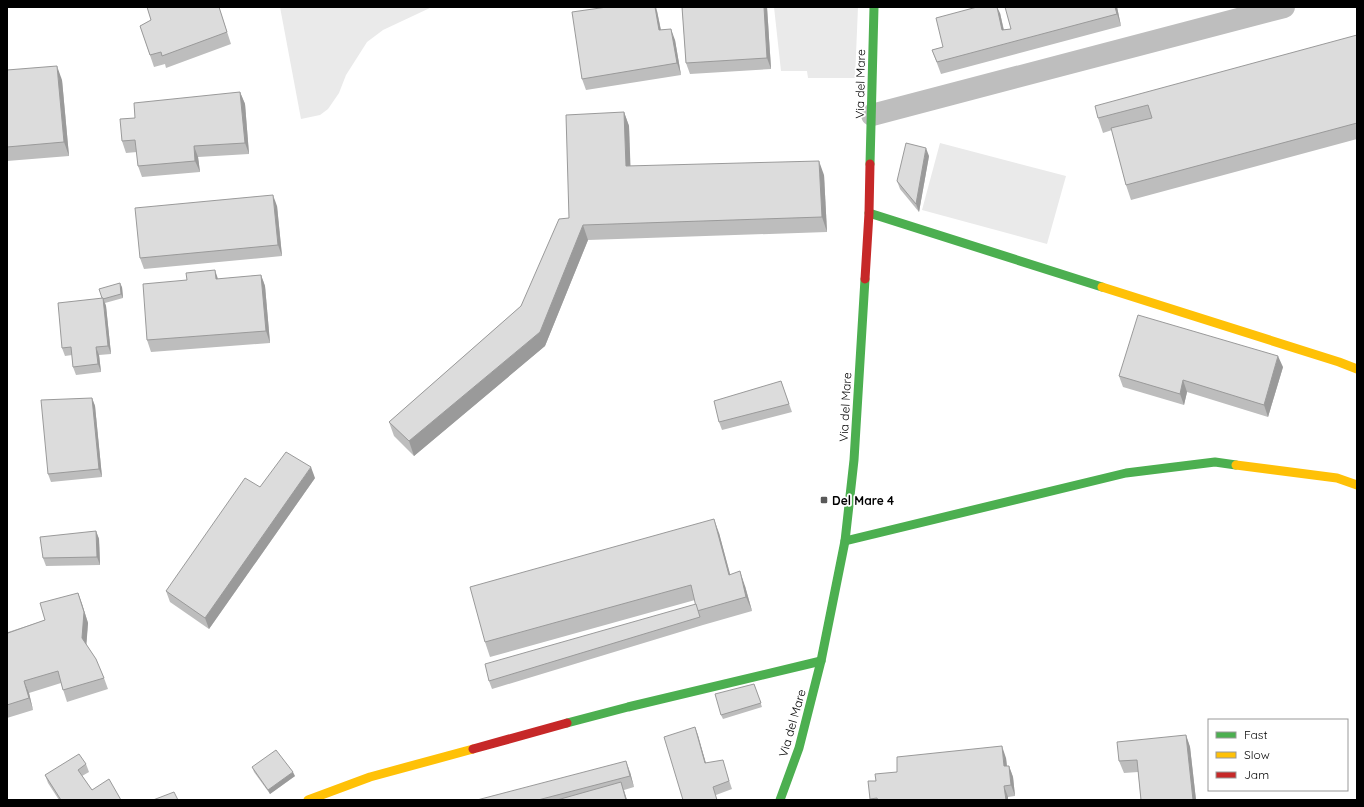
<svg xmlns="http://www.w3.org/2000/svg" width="1364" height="807" font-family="Quicksand,sans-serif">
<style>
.green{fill:#eaeaea}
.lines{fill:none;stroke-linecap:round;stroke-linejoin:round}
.street{stroke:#bebebe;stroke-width:22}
.fast{stroke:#4caf50;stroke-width:9}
.slow{stroke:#ffc107;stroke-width:9}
.jam{stroke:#c62828;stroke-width:9}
.wall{fill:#bdbdbd}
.shaded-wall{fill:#9a9a9a}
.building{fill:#dcdcdc;stroke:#9a9a9a}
.poi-dot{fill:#595959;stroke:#fff;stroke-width:1.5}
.labels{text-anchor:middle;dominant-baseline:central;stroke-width:3.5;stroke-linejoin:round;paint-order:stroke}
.street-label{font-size:12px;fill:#000;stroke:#fff}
.poi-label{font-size:12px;font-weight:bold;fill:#000;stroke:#fff;text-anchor:start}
</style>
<rect width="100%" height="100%" fill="#fff"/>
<g class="green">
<path d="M 280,7 L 432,7 L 383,30 L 367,42 L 346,75 L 339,93 L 328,109 L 320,115 L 301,119 Z"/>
<path d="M 774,7 L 858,7 L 855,78 L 808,78 L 807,71 L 781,71 Z"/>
<path d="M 940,143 L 1066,176 L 1047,244 L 922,210 Z"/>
</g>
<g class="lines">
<path class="street" d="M 872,115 L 1284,7"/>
<g class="fast">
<path d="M 870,164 L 874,7"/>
<path d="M 869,213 L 1102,287"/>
<path d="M 845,541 L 1126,473 L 1215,462 L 1236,465"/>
<path d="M 567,723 L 628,707 L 821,661"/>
<path d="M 780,800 L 799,748 L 821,661 L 845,541 L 854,460 L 865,279"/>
</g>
<g class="slow">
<path d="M 1102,287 L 1339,362 L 1357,369"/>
<path d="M 1236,465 L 1337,478 L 1357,485"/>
<path d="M 308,800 L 370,777 L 473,749"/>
</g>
<g class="jam">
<path d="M 865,279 L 869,213 L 870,164"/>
<path d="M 473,749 L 567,723"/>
</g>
</g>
<g class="wall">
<path d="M 147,7 L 219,7 L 231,44 L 166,68 L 165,64 L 154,67 L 140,26 L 151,20 Z"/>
<path d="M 682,7 L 767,7 L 771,69 L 690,74 L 686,63 Z"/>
<path d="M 1117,7 L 1121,26 L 941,74 L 932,50 L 943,47 L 1000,13 L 1004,30 L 1011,29 Z"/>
<path d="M 657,11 L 661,30 L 675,40 L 681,75 L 586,90 L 582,79 Z"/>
<path d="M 1357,35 L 1357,139 L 1131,200 L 1126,185 L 1112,130 L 1103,133 L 1098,118 Z"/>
<path d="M 7,70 L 62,80 L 69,156 L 7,161 Z"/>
<path d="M 240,92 L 245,104 L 249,154 L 198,157 L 200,172 L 142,177 L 138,166 L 137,152 L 126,153 L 122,141 L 135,118 Z"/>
<path d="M 624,112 L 629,126 L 630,166 L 824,175 L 827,232 L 588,240 L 545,346 L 414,456 L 394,436 L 389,422 L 521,306 L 569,218 Z"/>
<path d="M 929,156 L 919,212 L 900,189 L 897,181 Z"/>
<path d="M 277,206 L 282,256 L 144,269 L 140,258 Z"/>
<path d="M 261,275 L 265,286 L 270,343 L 151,352 L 147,340 L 218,279 Z"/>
<path d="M 122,287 L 123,298 L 105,303 L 106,306 L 111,354 L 99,355 L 101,372 L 76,375 L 73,367 L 72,355 L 65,356 L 62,348 L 102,298 Z"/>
<path d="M 1283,367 L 1268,417 L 1187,392 L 1184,405 L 1123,387 L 1119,376 Z"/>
<path d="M 781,381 L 792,412 L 722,430 L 719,422 Z"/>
<path d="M 92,398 L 95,406 L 102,477 L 51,482 L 48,474 Z"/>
<path d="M 315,478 L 209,629 L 170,602 L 166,591 L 260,487 Z"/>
<path d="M 96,531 L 99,539 L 100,565 L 46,566 L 43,558 Z"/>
<path d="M 719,533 L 730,574 L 745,586 L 752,611 L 703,625 L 492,689 L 489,681 L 696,604 L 695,600 L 490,657 L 485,642 Z"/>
<path d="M 78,593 L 82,604 L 88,623 L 86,645 L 104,678 L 108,689 L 67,702 L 61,683 L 29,693 L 33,710 L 7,718 L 7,627 L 8,632 L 45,620 Z"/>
<path d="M 754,684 L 762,707 L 723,719 L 721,715 Z"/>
<path d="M 695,727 L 706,763 L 725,768 L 732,789 L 716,795 L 683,800 Z"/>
<path d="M 1186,735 L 1190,747 L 1196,800 L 1141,800 L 1138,772 L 1124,773 L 1119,761 Z"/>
<path d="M 1006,758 L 1007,766 L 1009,766 L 1013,777 L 1015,796 L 1008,797 L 1008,800 L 870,800 L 870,799 L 876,781 L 897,772 Z"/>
<path d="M 86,764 L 89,772 L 82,776 L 92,790 L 121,800 L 59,800 L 48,783 L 45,775 Z"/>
<path d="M 252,767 L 295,776 L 270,794 L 254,772 Z"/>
<path d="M 630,772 L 634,787 L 624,790 L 627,800 L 477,800 Z"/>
</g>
<g class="shaded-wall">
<path d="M 655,7 L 656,7 L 657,11 L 663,41 L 659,30 Z"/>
<path d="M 764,7 L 767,7 L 771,69 L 767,58 Z"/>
<path d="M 997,7 L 1000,13 L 1006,41 L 1002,30 Z"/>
<path d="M 1115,7 L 1117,7 L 1121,26 L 1117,14 Z"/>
<path d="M 671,29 L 675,40 L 681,75 L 677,63 Z"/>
<path d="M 57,66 L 62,80 L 69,156 L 64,142 Z"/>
<path d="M 240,92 L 245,104 L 249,154 L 245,143 Z"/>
<path d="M 624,112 L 629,126 L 631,180 L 626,166 Z"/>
<path d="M 194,146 L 198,157 L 200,172 L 195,161 Z"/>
<path d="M 926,148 L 929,156 L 919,212 L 916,204 Z"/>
<path d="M 819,161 L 824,175 L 827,232 L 822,217 Z"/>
<path d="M 273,195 L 277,206 L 282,256 L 278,245 Z"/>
<path d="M 583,225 L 588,240 L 545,346 L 414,456 L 409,441 L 540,332 Z"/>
<path d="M 215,270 L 219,282 L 216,279 Z"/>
<path d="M 261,275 L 265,286 L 270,343 L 266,331 Z"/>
<path d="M 120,283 L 122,287 L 123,298 L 121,294 Z"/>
<path d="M 103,298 L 106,306 L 111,354 L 108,346 Z"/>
<path d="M 96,347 L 99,355 L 101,372 L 98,364 Z"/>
<path d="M 1278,356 L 1283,367 L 1268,417 L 1264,405 Z"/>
<path d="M 1183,380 L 1187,392 L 1184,405 L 1180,394 Z"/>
<path d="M 92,398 L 95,406 L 102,477 L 99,469 Z"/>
<path d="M 311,467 L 315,478 L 209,629 L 205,618 Z"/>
<path d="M 714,519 L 719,533 L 734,589 L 729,575 Z"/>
<path d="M 96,531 L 99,539 L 100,565 L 97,557 Z"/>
<path d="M 740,571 L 745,586 L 752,611 L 746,597 Z"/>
<path d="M 78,593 L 82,604 L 88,623 L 86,650 L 82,638 Z"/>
<path d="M 24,681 L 29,693 L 33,710 L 29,698 Z"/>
<path d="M 695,727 L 698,735 L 708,771 L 705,763 Z"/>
<path d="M 1186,735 L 1190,747 L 1196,800 L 1193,800 Z"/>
<path d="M 1002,746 L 1006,758 L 1008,778 L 1004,766 Z"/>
<path d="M 626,761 L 630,772 L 634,787 L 630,776 Z"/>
<path d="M 1009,766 L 1013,777 L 1015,796 L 1011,785 Z"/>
<path d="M 293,772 L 295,776 L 270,794 L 268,790 Z"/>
<path d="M 621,782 L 627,800 L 626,800 Z"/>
<path d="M 1004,786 L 1008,797 L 1008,800 L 1006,800 Z"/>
</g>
<g class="building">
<path d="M 147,7 L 219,7 L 227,32 L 162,56 L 161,52 L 150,55 L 140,26 L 151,20 Z"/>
<path d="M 607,7 L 655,7 L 659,30 L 671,29 L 677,63 L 582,79 L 572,12 Z"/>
<path d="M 682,7 L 764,7 L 767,58 L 686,63 Z"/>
<path d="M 977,7 L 997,7 L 1002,30 L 1011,29 L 1005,7 L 1115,7 L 1117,14 L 937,62 L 932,50 L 943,47 L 936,18 Z"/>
<path d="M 1357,35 L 1357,123 L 1126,185 L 1111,128 L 1152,118 L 1148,105 L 1098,118 L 1095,106 Z"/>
<path d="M 57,66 L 64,142 L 7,147 L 7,70 Z"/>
<path d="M 240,92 L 245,143 L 194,146 L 195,161 L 138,166 L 135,140 L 122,141 L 120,119 L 135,118 L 134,103 Z"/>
<path d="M 624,112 L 626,166 L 819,161 L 822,217 L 583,225 L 540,332 L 409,441 L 389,422 L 521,306 L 559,219 L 569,218 L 566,115 Z"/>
<path d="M 906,143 L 926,148 L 916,204 L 897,181 Z"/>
<path d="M 273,195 L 278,245 L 140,258 L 135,208 Z"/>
<path d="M 215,270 L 216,279 L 261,275 L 266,331 L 147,340 L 143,284 L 187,280 L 186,273 Z"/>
<path d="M 120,283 L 121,294 L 103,299 L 103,298 L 102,298 L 99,289 Z"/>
<path d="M 103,298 L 108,346 L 96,347 L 98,364 L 73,367 L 71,347 L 62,348 L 58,303 Z"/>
<path d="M 1138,315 L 1278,356 L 1264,405 L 1183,380 L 1180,394 L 1119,376 Z"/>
<path d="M 781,381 L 789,404 L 719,422 L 714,401 Z"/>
<path d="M 92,398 L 99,469 L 48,474 L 41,400 Z"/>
<path d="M 286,452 L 311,467 L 205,618 L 166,591 L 245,478 L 260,487 Z"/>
<path d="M 714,519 L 729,575 L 740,571 L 746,597 L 697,611 L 691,585 L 485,642 L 470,587 Z"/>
<path d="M 96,531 L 97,557 L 43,558 L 40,537 Z"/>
<path d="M 78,593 L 84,612 L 82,638 L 96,659 L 104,678 L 63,690 L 58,671 L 24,681 L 29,698 L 7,705 L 7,630 L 8,633 L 45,620 L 40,603 Z"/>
<path d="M 696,604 L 700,617 L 489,681 L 485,664 Z"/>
<path d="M 754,684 L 761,703 L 721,715 L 715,694 Z"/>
<path d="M 695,727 L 705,763 L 723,760 L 729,781 L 713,787 L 717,800 L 683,800 L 664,737 Z"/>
<path d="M 1186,735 L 1193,800 L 1141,800 L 1137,760 L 1119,761 L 1117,742 Z"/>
<path d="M 1002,746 L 1004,766 L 1009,766 L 1011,785 L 1004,786 L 1006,800 L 878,800 L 877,798 L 870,799 L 868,781 L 876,781 L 875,774 L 897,772 L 897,757 Z"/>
<path d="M 276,750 L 293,772 L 268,790 L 252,767 Z"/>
<path d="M 79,754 L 86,764 L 78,770 L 92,790 L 109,779 L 121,800 L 61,800 L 45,775 Z"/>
<path d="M 626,761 L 630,776 L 538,800 L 477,800 Z"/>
<path d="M 621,782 L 626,800 L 557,800 Z"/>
<path d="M 174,792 L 178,800 L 153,800 Z"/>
</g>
<rect class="poi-dot" x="820" y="496" width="8" height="8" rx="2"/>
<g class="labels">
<g class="street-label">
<text transform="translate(860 84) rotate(-89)">Via del Mare</text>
<text transform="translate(845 407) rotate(-87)">Via del Mare</text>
<text transform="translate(792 723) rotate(-74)">Via del Mare</text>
</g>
<g class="poi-label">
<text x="832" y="500">Del Mare 4</text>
</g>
</g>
<rect width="1364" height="807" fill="none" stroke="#000000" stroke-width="16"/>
<rect x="1208" y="719" width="140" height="72" fill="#ffffff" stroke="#999999"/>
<rect x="1216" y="732" width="20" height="6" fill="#4caf50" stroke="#999999"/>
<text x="1244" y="739" font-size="12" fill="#000000">Fast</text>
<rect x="1216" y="752" width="20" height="6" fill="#ffc107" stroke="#999999"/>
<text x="1244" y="759" font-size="12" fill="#000000">Slow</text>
<rect x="1216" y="772" width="20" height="6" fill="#c62828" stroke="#999999"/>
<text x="1244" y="779" font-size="12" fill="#000000">Jam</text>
</svg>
